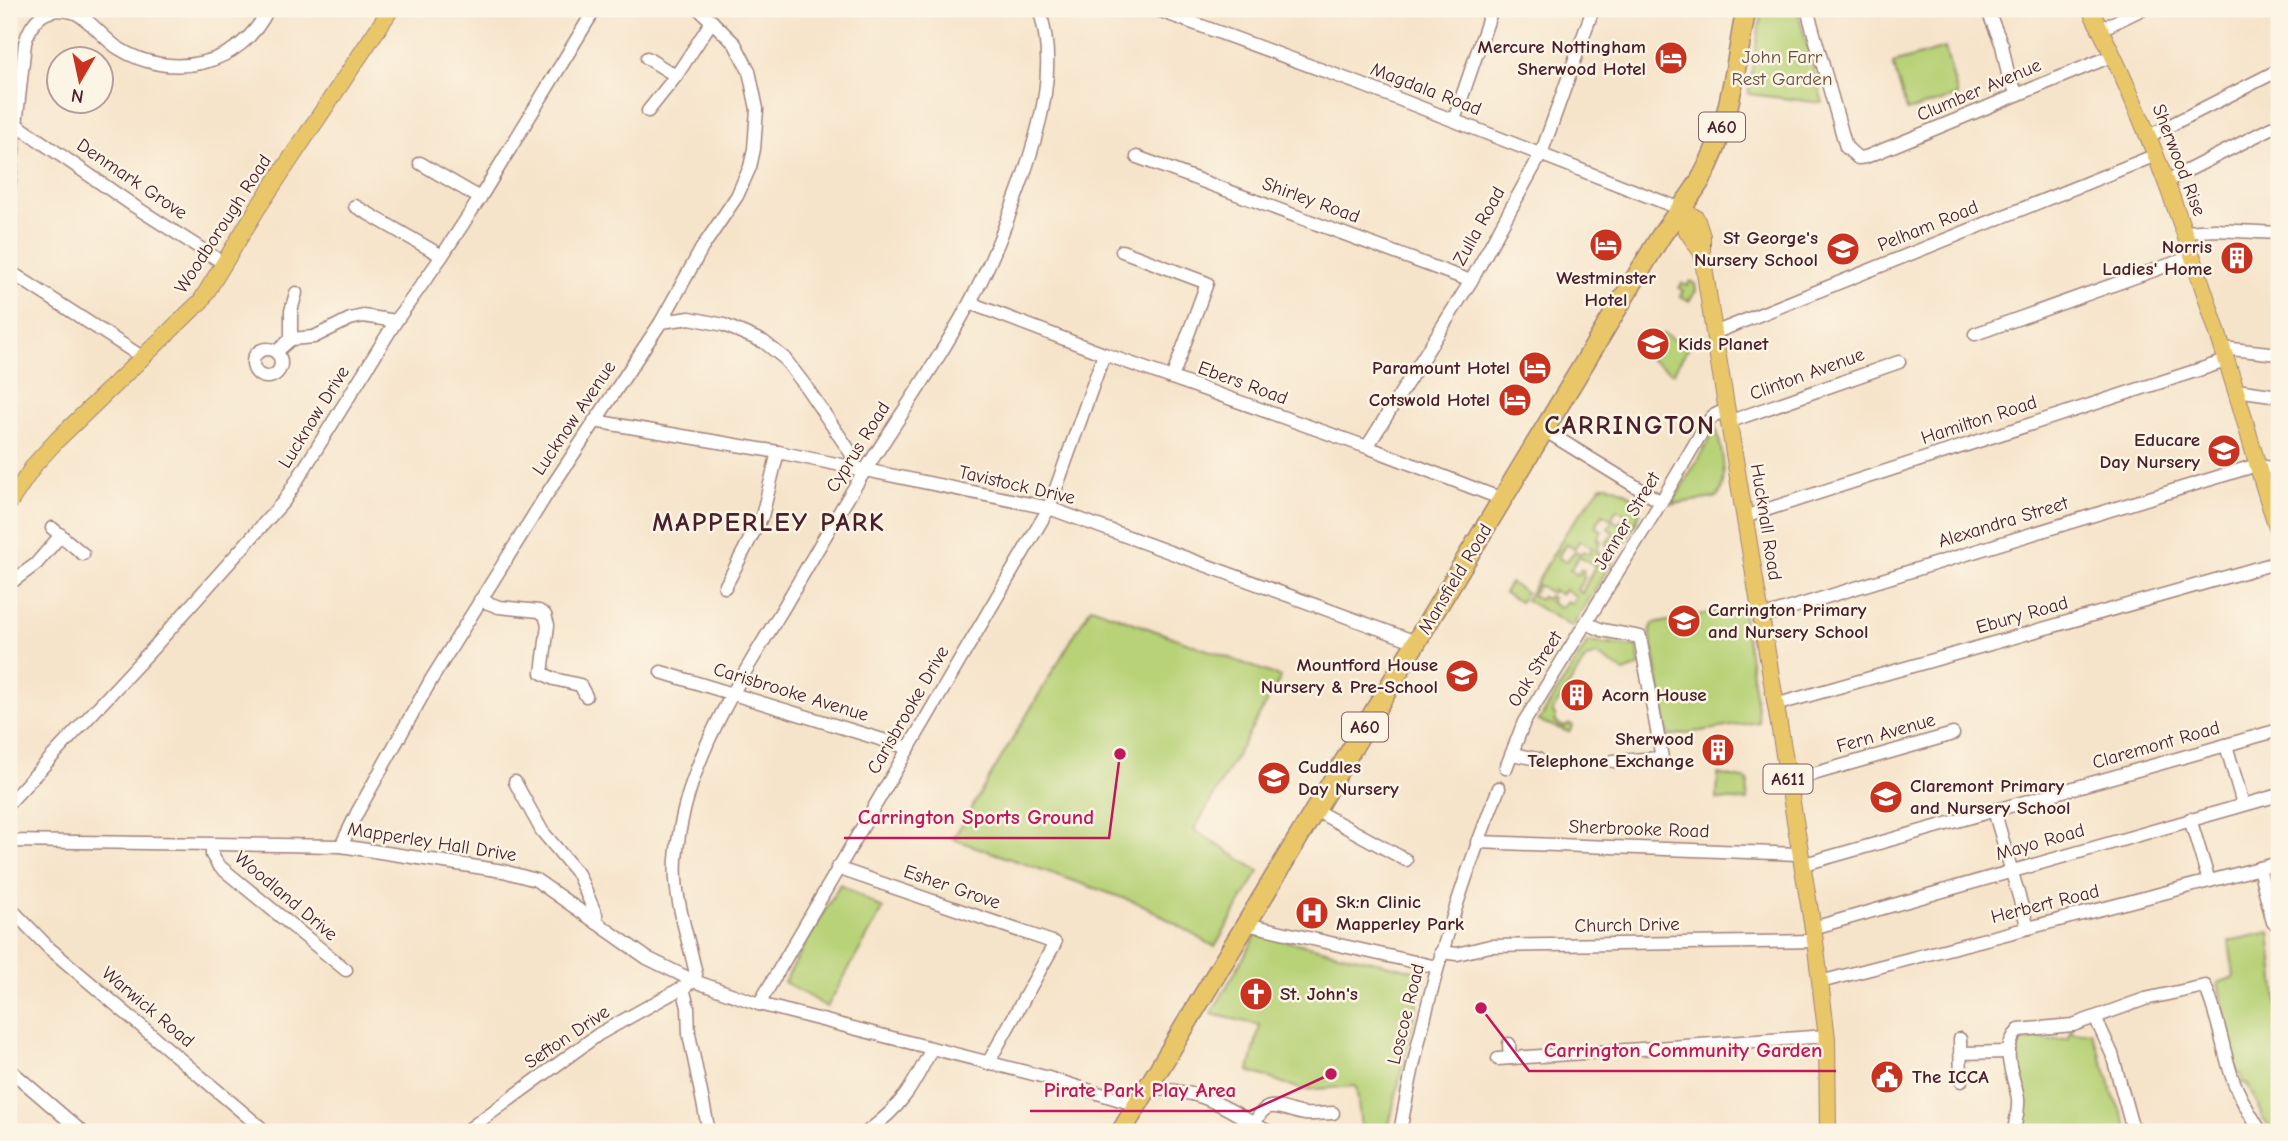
<svg xmlns="http://www.w3.org/2000/svg" width="2288" height="1141" font-family="'Comic Neue',sans-serif">
<style>
.green{fill:#b7d277;stroke:#807851;stroke-width:2;fill-rule:evenodd}
.lines{fill:none;stroke-linecap:round;stroke-linejoin:round}
.minor-casing{stroke:#a0827a;stroke-width:15}
.major-casing{stroke:#a0827a;stroke-width:18}
.highway-casing{stroke:#a0827a;stroke-width:22}
.minor{stroke:#fff;stroke-width:12}
.major{stroke:#e9c769;stroke-width:16}
.highway{stroke:#e9c769;stroke-width:19}
.labels{text-anchor:middle;dominant-baseline:central;stroke-width:5;stroke-linejoin:round;paint-order:stroke}
.shield{fill:#fcf5e5;stroke:#7f5f63;stroke-width:2}
.shield-label{font-size:18px;font-weight:bold;fill:#4a1f2b}
.poi-label{font-size:19px;font-weight:bold;fill:#4a1f2b;stroke:#fcf5e5;text-anchor:end}
.park-label{font-size:19px;fill:#654c3e;stroke:#fcf5e5}
.street-label{font-size:19px;fill:#4a1f2b;stroke:#fcf5e5}
.district-label{font-size:26px;font-weight:bold;letter-spacing:2px;fill:#4a1f2b;stroke:#fcf5e5}
.leader{fill:none;stroke:#c2185b;stroke-width:2.5}
.callout-dot{fill:#c2185b;stroke:#fcf5e5;stroke-width:2.5}
.callout-label{font-size:21px;text-anchor:middle;font-weight:bold;fill:#c2185b;stroke:#fcf5e5;stroke-width:5;stroke-linejoin:round;paint-order:stroke}
</style>
<rect width="100%" height="100%" fill="#fcf5e5"/>
<filter id="ink" filterUnits="userSpaceOnUse"><feTurbulence type="fractalNoise" baseFrequency=".0143" numOctaves="2"/><feDisplacementMap in="SourceGraphic" scale="14" xChannelSelector="R" yChannelSelector="G"/><feConvolveMatrix kernelMatrix="1 2 1 2 8 2 1 2 1" color-interpolation-filters="sRGB"/></filter>
<filter id="wash" filterUnits="userSpaceOnUse"><feTurbulence type="fractalNoise" baseFrequency=".00686" numOctaves="4" result="noise"/><feDisplacementMap in="SourceGraphic" scale="28" xChannelSelector="R" yChannelSelector="G"/><feGaussianBlur stdDeviation="1.57" result="paint"/><feColorMatrix in="noise" values="0 0 0 0 0 0 0 0 0 0 0 0 0 0 0 0 0 1.4 0 .05"/><feComposite in="paint" operator="in"/></filter>
<g filter="url(#wash)">
<rect width="100%" height="100%" fill="#f6e4ca"/>
<g class="green">
<path d="M 1762,9 L 1797,9 L 1823,103 L 1748,94 Z"/>
<path d="M 1945,48 L 1958,96 L 1907,111 L 1893,63 Z"/>
<path d="M 1690,281 L 1695,284 L 1696,291 L 1689,301 L 1680,296 L 1683,291 L 1679,288 L 1682,283 L 1687,286 Z"/>
<path d="M 1663,333 L 1688,348 L 1673,373 L 1648,358 Z"/>
<path d="M 1716,428 C 1721,444 1731,488 1715,498 L 1672,504 Z"/>
<path d="M 1605,485 C 1614,485 1635,495 1639,505 C 1642,512 1637,520 1634,527 L 1572,627 L 1526,600 L 1567,531 L 1600,487 ZM 1617,509 L 1630,517 L 1626,523 L 1621,520 L 1619,524 L 1613,520 L 1608,528 L 1614,533 L 1605,544 L 1610,548 L 1602,560 L 1597,557 L 1600,553 L 1596,550 L 1601,541 L 1597,539 L 1602,531 L 1595,526 L 1603,514 L 1611,519 ZM 1580,540 L 1592,548 L 1589,554 L 1583,551 L 1581,554 L 1575,551 L 1566,562 L 1558,557 L 1566,544 L 1574,549 ZM 1579,556 L 1595,566 L 1582,593 L 1577,590 L 1585,577 L 1582,575 L 1584,571 L 1581,569 L 1578,575 L 1570,570 ZM 1538,585 L 1551,593 L 1553,590 L 1561,595 L 1565,589 L 1576,596 L 1572,604 L 1567,601 L 1560,608 L 1550,602 L 1552,598 L 1549,596 L 1546,599 L 1542,596 L 1539,600 L 1532,596 Z"/>
<path d="M 1510,583 L 1526,592 L 1520,602 L 1504,593 Z"/>
<path d="M 1091,607 L 1281,677 L 1194,830 L 1259,871 L 1215,947 L 1143,905 L 953,839 Z"/>
<path d="M 1742,607 L 1759,722 L 1668,736 L 1650,631 L 1653,624 Z"/>
<path d="M 1588,642 L 1637,647 L 1640,666 L 1624,672 L 1597,655 L 1586,658 L 1552,712 L 1555,715 L 1556,722 L 1564,727 L 1570,724 L 1573,726 L 1569,732 L 1539,721 Z"/>
<path d="M 1718,774 L 1748,780 L 1747,801 L 1717,799 Z"/>
<path d="M 840,884 L 883,909 L 827,1007 L 784,982 Z"/>
<path d="M 2270,932 L 2279,1019 L 2279,1132 L 2273,1132 L 2261,1116 L 2262,1113 L 2248,1085 L 2243,1083 L 2241,1074 L 2238,1073 L 2232,1058 L 2233,1053 L 2230,1047 L 2232,1042 L 2227,1031 L 2218,983 L 2234,977 L 2229,941 Z"/>
<path d="M 1257,934 L 1424,973 L 1388,1130 L 1361,1126 L 1356,1086 L 1303,1090 L 1249,1071 L 1260,1025 L 1211,1014 Z"/>
<path d="M 2071,1029 L 2073,1034 L 2091,1031 L 2109,1079 L 2111,1090 L 2130,1132 L 2021,1132 L 2024,1106 L 2017,1086 L 2017,1062 L 2013,1050 L 2017,1044 L 2041,1037 L 2048,1041 L 2068,1038 Z"/>
</g>
</g>
<g filter="url(#ink)">
<g class="lines">
<defs>
<g id="minor">
<path d="M 1155,9 L 1360,84 L 1681,209"/>
<path d="M 1807,9 L 1846,147 L 1858,158 L 1866,157 L 2114,55"/>
<path d="M 1987,9 L 2002,45 L 2008,74 L 2017,94"/>
<path d="M 2101,29 L 2142,9"/>
<path d="M 647,58 L 676,76"/>
<path d="M 648,111 L 676,76 L 712,21"/>
<path d="M 1454,120 L 1492,9"/>
<path d="M 17,125 L 134,206 L 225,264"/>
<path d="M 2149,136 L 2279,70"/>
<path d="M 1137,157 L 1471,281"/>
<path d="M 420,163 L 480,198"/>
<path d="M 2165,182 L 2279,124"/>
<path d="M 9,189 L 25,43 C 31,20 46,5 72,12 C 86,15 104,39 118,48 C 170,81 241,67 268,9"/>
<path d="M 355,206 L 442,256"/>
<path d="M 2184,232 L 2215,230 L 2279,233"/>
<path d="M 1122,251 L 1207,283 L 1172,378"/>
<path d="M 9,271 L 142,357"/>
<path d="M 970,303 L 1104,354 L 1367,447 L 1502,499"/>
<path d="M 661,322 L 690,318 L 724,325 L 764,342 L 784,358 L 804,384 L 851,453 L 855,469"/>
<path d="M 1714,333 L 2156,155"/>
<path d="M 1975,334 L 2191,257"/>
<path d="M 291,339 L 291,311 L 296,293"/>
<path d="M 2222,348 L 2279,354"/>
<circle cx="267" cy="363" r="14"/>
<path d="M 276,352 L 291,339 L 314,337 L 350,319 L 363,316 L 396,321"/>
<path d="M 2236,390 L 2279,396"/>
<path d="M 594,421 L 778,452 L 1049,508 L 1416,642"/>
<path d="M 1728,422 L 1899,362"/>
<path d="M 1544,430 L 1661,502"/>
<path d="M 1367,447 L 1471,281 L 1541,154 L 1593,9"/>
<path d="M 1744,517 L 2226,361"/>
<path d="M 52,528 L 83,554"/>
<path d="M 9,584 L 36,564 L 61,535"/>
<path d="M 725,587 L 762,516 L 778,452"/>
<path d="M 480,600 L 499,607 L 539,611 L 545,615 L 548,625 L 542,673 L 554,679 L 580,685 L 586,696"/>
<path d="M 1761,617 L 2257,465 L 2279,470"/>
<path d="M 1586,623 L 1602,630 L 1640,637 L 1662,758 L 1613,761"/>
<path d="M 661,672 L 909,748"/>
<path d="M 1775,705 L 2279,562"/>
<path d="M 2226,745 L 2243,804"/>
<path d="M 1512,754 L 1538,759"/>
<path d="M 1506,768 L 1524,722 L 1661,502 L 1707,423 L 1713,416 L 1727,409"/>
<path d="M 1789,781 L 1953,734"/>
<path d="M 515,782 L 542,831 L 578,874 L 596,915 L 597,923"/>
<path d="M 9,803 L 155,646 L 284,501 L 396,321 L 442,256 L 480,198 L 595,9"/>
<path d="M 1315,810 L 1406,860"/>
<path d="M 1994,810 L 2028,928"/>
<path d="M 2190,819 L 2209,881"/>
<path d="M 9,841 L 341,846 L 503,871 L 536,880 L 647,958 L 694,981 L 759,1004 L 1045,1077 L 1137,1105"/>
<path d="M 1477,842 L 1799,854"/>
<path d="M 212,846 L 212,855 L 218,865 L 346,970"/>
<path d="M 341,846 L 357,813 L 431,680 L 545,497 L 661,322 L 702,248 L 737,196 L 750,167 L 754,149 L 757,109 L 749,71 L 735,44 L 699,9"/>
<path d="M 1801,865 L 2279,730"/>
<path d="M 837,868 L 1055,943 L 988,1063"/>
<path d="M 2259,868 L 2273,922"/>
<path d="M 9,907 L 49,948 L 266,1132"/>
<path d="M 1246,924 L 1437,967"/>
<path d="M 1813,928 L 2279,795"/>
<path d="M 1441,952 L 1457,954 L 1490,946 L 1815,941"/>
<path d="M 1820,982 L 2279,863"/>
<path d="M 683,988 L 688,1007 L 689,1034 L 709,1132"/>
<path d="M 759,1004 L 1049,508 L 1104,354"/>
<path d="M 2096,1019 L 2112,1054 L 2131,1123 L 2138,1132"/>
<path d="M 1960,1039 L 1961,1081"/>
<path d="M 1509,1044 L 1510,1058"/>
<path d="M 1960,1053 L 2009,1052"/>
<path d="M 1498,1059 L 1827,1036"/>
<path d="M 9,1069 L 82,1132"/>
<path d="M 1149,1085 C 1166,1091 1183,1091 1199,1096 C 1225,1104 1246,1121 1270,1132"/>
<path d="M 1254,1125 C 1267,1094 1281,1111 1305,1114 C 1314,1115 1324,1113 1333,1113"/>
<path d="M 465,1132 L 599,1034 L 694,981 L 696,974 C 688,936 673,897 676,859 C 684,763 736,687 784,607 C 811,561 837,514 866,469 C 901,414 939,360 970,302 C 992,263 1007,221 1022,180 C 1041,124 1058,67 1039,9"/>
<path d="M 867,1132 C 902,1106 912,1088 931,1050"/>
<path d="M 1400,1132 C 1421,1014 1454,900 1499,788"/>
<path d="M 2014,1132 C 2015,1121 2019,1111 2018,1099 C 2015,1077 1998,1050 2019,1030 L 2073,1025 L 2145,999 L 2205,986 C 2217,1012 2221,1040 2229,1067 C 2235,1091 2249,1112 2261,1132"/>
</g>
<g id="major">
<path d="M 2090,9 C 2150,125 2192,250 2231,375 C 2248,427 2260,481 2279,532"/>
<path d="M 1681,209 L 1696,218 L 1702,236 L 1702,253 L 1714,333 L 1815,941 L 1827,1038 L 1828,1132"/>
<path d="M 1681,209 L 1687,231 L 1702,253"/>
<path d="M 9,503 L 35,464 L 57,440 L 201,301 L 257,209 L 391,9"/>
</g>
<path id="highway" d="M 1121,1132 L 1659,239 C 1672,219 1688,201 1700,181 C 1730,129 1735,67 1746,9"/>
</defs>
<use href="#minor" class="minor-casing"/>
<use href="#major" class="major-casing"/>
<use href="#highway" class="highway-casing"/>
<use href="#minor" class="minor"/>
<use href="#major" class="major"/>
<use href="#highway" class="highway"/>
</g>
</g>
<defs>
<symbol id="hotel-disc" viewBox="-11 -11 22 22"><circle r="9.5" fill="#c8321e" stroke="#fcf5e5"/><path d="M-6-4.5h1.5V1H6V5H4.5V3h-9V5H-6ZM-4 0a1.8 1.8 0 1 1 3.6 0ZM.5 0V-2.5h3Q6-2.5 6 0Z" fill="#fff"/></symbol>
<symbol id="school-disc" viewBox="-11 -11 22 22"><circle r="9.5" fill="#c8321e" stroke="#fcf5e5"/><path d="M0-5L7-2L0 1L-7-2ZM-4 1L0 2.5L4 1V4Q0 6-4 4Z" fill="#fff"/></symbol>
<symbol id="building-disc" viewBox="-11 -11 22 22"><circle r="9.5" fill="#c8321e" stroke="#fcf5e5"/><path d="M-4-6H4V6H1V3H-1V6H-4ZM-2.5-4.3h1.7v1.8h-1.7ZM.8-4.3h1.7v1.8H.8ZM-2.5-1h1.7V.8h-1.7ZM.8-1h1.7V.8H.8Z" fill="#fff"/></symbol>
<symbol id="hospital-disc" viewBox="-11 -11 22 22"><circle r="9.5" fill="#c8321e" stroke="#fcf5e5"/><path d="M-5-5h3v3.5h4V-5h3V5h-3V1.5h-4V5h-3Z" fill="#fff"/></symbol>
<symbol id="church-disc" viewBox="-11 -11 22 22"><circle r="9.5" fill="#c8321e" stroke="#fcf5e5"/><path d="M-1.2-6h2.4v3.5h3.3v2.4h-3.3V6h-2.4V-.1h-3.3v-2.4h3.3Z" fill="#fff"/></symbol>
<symbol id="civic-disc" viewBox="-11 -11 22 22"><circle r="9.5" fill="#c8321e" stroke="#fcf5e5"/><path d="M-.6-6.5H3V-4.5H.6V-3L4-1V1h2V6H-6V1h2V-1L-.6-3ZM-1.2 2.5V6h2.4V2.5Z" fill="#fff"/></symbol>
</defs>
<g fill-rule="evenodd">
<use href="#hotel-disc" x="1652" y="39" width="38" height="38"/>
<use href="#hotel-disc" x="1587" y="226" width="38" height="38"/>
<use href="#school-disc" x="1824" y="230" width="38" height="38"/>
<use href="#building-disc" x="2218" y="239" width="38" height="38"/>
<use href="#school-disc" x="1634" y="325" width="38" height="38"/>
<use href="#hotel-disc" x="1516" y="349" width="38" height="38"/>
<use href="#hotel-disc" x="1496" y="381" width="38" height="38"/>
<use href="#school-disc" x="2205" y="432" width="38" height="38"/>
<use href="#school-disc" x="1665" y="602" width="38" height="38"/>
<use href="#school-disc" x="1443" y="657" width="38" height="38"/>
<use href="#building-disc" x="1558" y="676" width="38" height="38"/>
<use href="#building-disc" x="1699" y="731" width="38" height="38"/>
<use href="#school-disc" x="1255" y="759" width="38" height="38"/>
<use href="#school-disc" x="1867" y="778" width="38" height="38"/>
<use href="#hospital-disc" x="1293" y="894" width="38" height="38"/>
<use href="#church-disc" x="1237" y="975" width="38" height="38"/>
<use href="#civic-disc" x="1868" y="1058" width="38" height="38"/>
</g>
<g class="labels">
<g class="shield">
<rect x="1699" y="112.5" width="46" height="29" rx="5"/>
<rect x="1342" y="712.5" width="46" height="29" rx="5"/>
<rect x="1763.5" y="764.5" width="49" height="29" rx="5"/>
</g>
<g class="shield-label">
<text x="1722" y="127">A60</text>
<text x="1365" y="727">A60</text>
<text x="1788" y="779">A611</text>
</g>
<g class="poi-label">
<text x="1646" y="47">Mercure Nottingham<tspan x="1646" dy="22">Sherwood Hotel</tspan></text>
<text x="1818" y="238">St George's<tspan x="1818" dy="22">Nursery School</tspan></text>
<text x="2212" y="247">Norris<tspan x="2212" dy="22">Ladies' Home</tspan></text>
<text x="1606" y="278" text-anchor="middle">Westminster<tspan x="1606" dy="22">Hotel</tspan></text>
<text x="1678" y="344" text-anchor="start">Kids Planet</text>
<text x="1510" y="368">Paramount Hotel</text>
<text x="1490" y="400">Cotswold Hotel</text>
<text x="2200" y="440">Educare<tspan x="2200" dy="22">Day Nursery</tspan></text>
<text x="1708" y="610" text-anchor="start">Carrington Primary<tspan x="1708" dy="22">and Nursery School</tspan></text>
<text x="1438" y="665">Mountford House<tspan x="1438" dy="22">Nursery &amp; Pre-School</tspan></text>
<text x="1602" y="695" text-anchor="start">Acorn House</text>
<text x="1694" y="739">Sherwood<tspan x="1694" dy="22">Telephone Exchange</tspan></text>
<text x="1298" y="767" text-anchor="start">Cuddles<tspan x="1298" dy="22">Day Nursery</tspan></text>
<text x="1910" y="786" text-anchor="start">Claremont Primary<tspan x="1910" dy="22">and Nursery School</tspan></text>
<text x="1336" y="902" text-anchor="start">Sk:n Clinic<tspan x="1336" dy="22">Mapperley Park</tspan></text>
<text x="1280" y="994" text-anchor="start">St. John's</text>
<text x="1912" y="1077" text-anchor="start">The ICCA</text>
</g>
<g class="park-label">
<text x="1782" y="57">John Farr<tspan x="1782" dy="22">Rest Garden</tspan></text>
</g>
<g class="street-label">
<text transform="translate(1426 89) rotate(21)">Magdala Road</text>
<text transform="translate(1979 90) rotate(-23)">Clumber Avenue</text>
<text transform="translate(2179 160) rotate(69)">Sherwood Rise</text>
<text transform="translate(132 179) rotate(34)">Denmark Grove</text>
<text transform="translate(1311 200) rotate(20)">Shirley Road</text>
<text transform="translate(223 224) rotate(-57)">Woodborough Road</text>
<text transform="translate(1479 226) rotate(-61)">Zulla Road</text>
<text transform="translate(1928 226) rotate(-22)">Pelham Road</text>
<text transform="translate(1807 374) rotate(-20)">Clinton Avenue</text>
<text transform="translate(1243 383) rotate(20)">Ebers Road</text>
<text transform="translate(314 417) rotate(-58)">Lucknow Drive</text>
<text transform="translate(574 418) rotate(-56)">Lucknow Avenue</text>
<text transform="translate(1979 420) rotate(-18)">Hamilton Road</text>
<text transform="translate(858 447) rotate(-58)">Cyprus Road</text>
<text transform="translate(1017 485) rotate(13)">Tavistock Drive</text>
<text transform="translate(1627 521) rotate(-59)">Jenner Street</text>
<text transform="translate(1766 522) rotate(81)">Hucknall Road</text>
<text transform="translate(2003 522) rotate(-17)">Alexandra Street</text>
<text transform="translate(1455 579) rotate(-59)">Mansfield Road</text>
<text transform="translate(2022 615) rotate(-16)">Ebury Road</text>
<text transform="translate(1535 669) rotate(-58)">Oak Street</text>
<text transform="translate(791 692) rotate(17)">Carisbrooke Avenue</text>
<text transform="translate(908 710) rotate(-60)">Carisbrooke Drive</text>
<text transform="translate(1886 733) rotate(-16)">Fern Avenue</text>
<text transform="translate(2156 745) rotate(-16)">Claremont Road</text>
<text transform="translate(1639 829) rotate(2)">Sherbrooke Road</text>
<text transform="translate(432 842) rotate(9)">Mapperley Hall Drive</text>
<text transform="translate(2040 842) rotate(-16)">Mayo Road</text>
<text transform="translate(952 887) rotate(19)">Esher Grove</text>
<text transform="translate(286 896) rotate(40)">Woodland Drive</text>
<text transform="translate(2045 904) rotate(-14)">Herbert Road</text>
<text transform="translate(1627 925) rotate(-1)">Church Drive</text>
<text transform="translate(148 1007) rotate(40)">Warwick Road</text>
<text transform="translate(1406 1014) rotate(-76)">Loscoe Road</text>
<text transform="translate(567 1037) rotate(-34)">Sefton Drive</text>
</g>
<g class="district-label">
<text x="1630" y="426">CARRINGTON</text>
<text x="769" y="523">MAPPERLEY PARK</text>
</g>
</g>
<path class="leader" d="M1120 754L1109 838H844M1481 1008L1529 1071H1836M1331 1074L1250 1111H1030"/>
<g class="callout-dot">
<circle cx="1120" cy="754" r="7"/>
<circle cx="1481" cy="1008" r="7"/>
<circle cx="1331" cy="1074" r="7"/>
</g>
<g class="callout-label">
<text x="976" y="824">Carrington Sports Ground</text>
<text x="1683" y="1057">Carrington Community Garden</text>
<text x="1140" y="1097">Pirate Park Play Area</text>
</g>
<rect width="2288" height="1141" fill="none" stroke="#fcf5e5" stroke-width="35"/>
<g transform="translate(80 80) rotate(189)"><circle r="33" fill="#fcf5e5" stroke="#b59f9b" stroke-width="2"/>
<path d="M0-5L12 26L0 18L-12 26Z" fill="#c8321e"/>
<text y="-10" font-size="19" font-weight="bold" text-anchor="middle" fill="#4a1f2b">N</text>
</g>
</svg>
